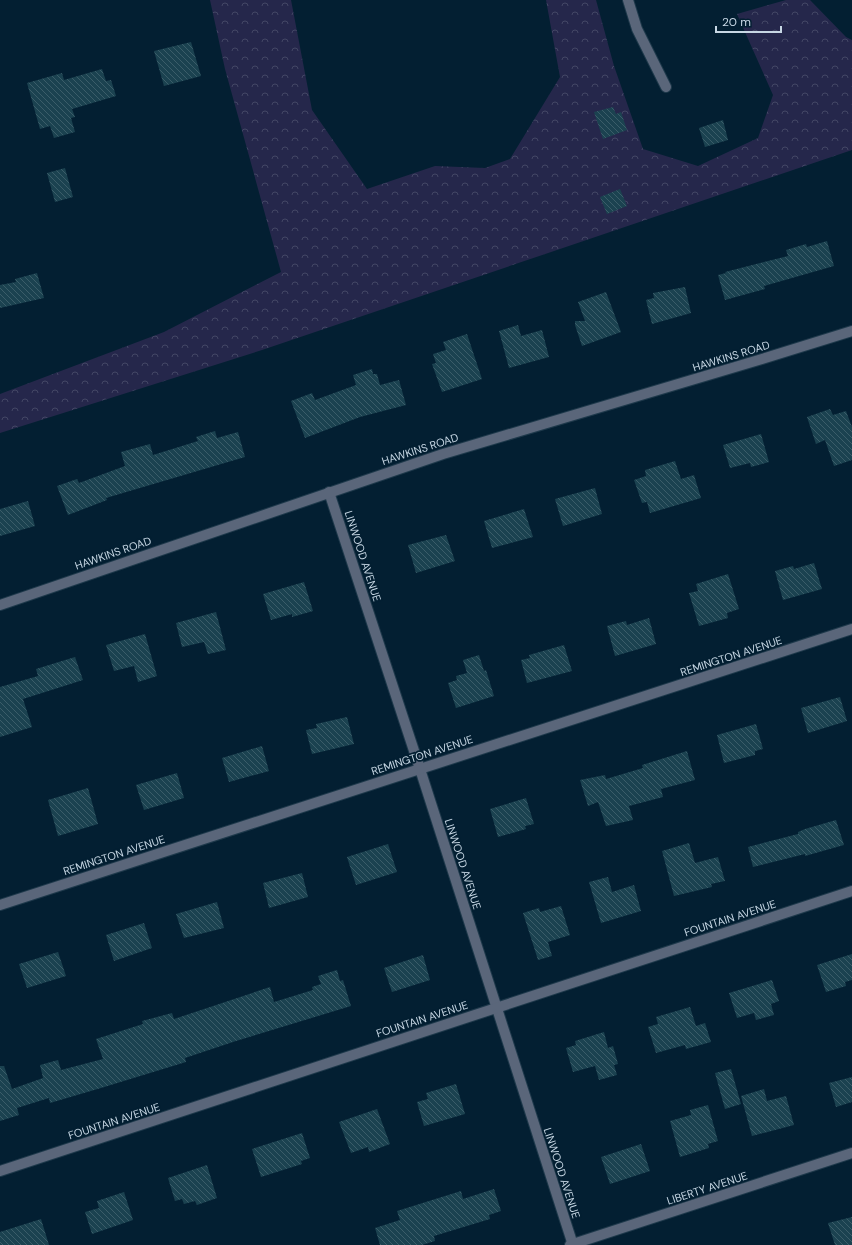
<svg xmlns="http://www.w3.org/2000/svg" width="852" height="1245" font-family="'DM Sans',sans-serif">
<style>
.forest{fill:url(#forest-crowns)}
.building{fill:url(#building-back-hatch)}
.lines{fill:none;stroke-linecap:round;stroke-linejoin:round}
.minor-casing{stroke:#1e394b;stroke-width:12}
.minor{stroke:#5a667a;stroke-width:10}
.labels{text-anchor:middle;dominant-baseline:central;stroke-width:3.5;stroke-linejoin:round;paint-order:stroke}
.street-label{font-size:11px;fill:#c7d7e4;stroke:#031f32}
</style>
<defs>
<pattern id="forest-crowns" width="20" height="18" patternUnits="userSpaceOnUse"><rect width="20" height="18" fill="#25274b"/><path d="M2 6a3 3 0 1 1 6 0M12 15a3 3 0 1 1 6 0" fill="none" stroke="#434665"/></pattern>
<pattern id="building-back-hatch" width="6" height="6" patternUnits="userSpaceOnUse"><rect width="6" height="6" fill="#1b4250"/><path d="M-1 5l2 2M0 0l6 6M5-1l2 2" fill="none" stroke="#3b5d69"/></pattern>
</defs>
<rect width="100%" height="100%" fill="#031f32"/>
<path class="forest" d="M 210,0 L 291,0 L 312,110 L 367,189 L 435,166 L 485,168 L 510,159 L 560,77 L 546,0 L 596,0 L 614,66 L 643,149 L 698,166 L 758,138 L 773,95 L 737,14 L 786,0 L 810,0 L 846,37 L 852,40 L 852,150 L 262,350 L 0,433 L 0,394 L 164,332 L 281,272 L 225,69 Z"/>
<g class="building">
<path d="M 191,42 L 201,76 L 164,86 L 154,51 Z"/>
<path d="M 102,69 L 106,81 L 111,80 L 116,96 L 72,109 L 75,117 L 71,118 L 75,132 L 54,138 L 50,126 L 40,129 L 27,83 L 62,73 L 64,80 Z"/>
<path d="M 613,107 L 616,114 L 621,112 L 627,130 L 603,139 L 594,112 Z"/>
<path d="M 723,120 L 728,140 L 705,147 L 699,128 Z"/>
<path d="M 65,168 L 73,197 L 55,202 L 47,173 Z"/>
<path d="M 620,189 L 627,206 L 607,214 L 600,197 Z"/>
<path d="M 827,241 L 834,266 L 764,286 L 765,289 L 725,300 L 718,275 L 726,273 L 725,272 L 788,256 L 786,250 L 806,244 L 807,247 Z"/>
<path d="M 37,273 L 44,298 L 0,308 L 0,285 L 16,282 L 15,279 Z"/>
<path d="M 685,287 L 691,313 L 652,324 L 646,300 L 654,298 L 653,293 Z"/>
<path d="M 606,292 L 621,332 L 582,346 L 575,325 L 575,321 L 585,321 L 578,302 Z"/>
<path d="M 518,325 L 521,336 L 542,330 L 549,357 L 509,368 L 499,331 Z"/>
<path d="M 467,334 L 482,379 L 442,392 L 432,364 L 436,363 L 433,354 L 446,350 L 443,342 Z"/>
<path d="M 372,369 L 373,374 L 377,374 L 380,385 L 399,380 L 406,405 L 360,417 L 305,438 L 291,401 L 312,393 L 315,400 L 356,385 L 353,375 Z"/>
<path d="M 830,409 L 833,415 L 846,411 L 852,427 L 852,460 L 834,466 L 825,440 L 816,444 L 807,417 Z"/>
<path d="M 215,431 L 217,438 L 238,432 L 245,457 L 106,498 L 107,500 L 68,515 L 57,486 L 77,479 L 79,483 L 125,466 L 121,452 L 150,444 L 153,455 L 198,441 L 196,437 Z"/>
<path d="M 761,434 L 769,462 L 751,467 L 750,463 L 730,468 L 723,445 Z"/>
<path d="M 675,461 L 681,479 L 694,475 L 701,498 L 650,513 L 647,502 L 642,503 L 634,480 L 646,476 L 645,470 Z"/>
<path d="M 595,488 L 602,514 L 563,526 L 555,499 Z"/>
<path d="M 28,501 L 35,526 L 0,536 L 0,509 Z"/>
<path d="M 524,509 L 533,537 L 492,548 L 484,521 Z"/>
<path d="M 446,535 L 455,561 L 416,573 L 408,545 Z"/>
<path d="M 814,563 L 822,589 L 783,600 L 775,571 L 793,566 L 794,569 Z"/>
<path d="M 728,574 L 739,609 L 727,613 L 728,618 L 699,626 L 689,593 L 698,591 L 696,584 Z"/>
<path d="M 304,582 L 313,611 L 292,617 L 292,614 L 271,620 L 263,594 Z"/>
<path d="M 216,612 L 226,650 L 208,654 L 204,642 L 182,647 L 176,623 Z"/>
<path d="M 649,618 L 656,644 L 615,656 L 607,626 L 626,621 L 627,625 Z"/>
<path d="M 145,634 L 157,676 L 138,682 L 134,666 L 114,671 L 106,645 Z"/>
<path d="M 564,645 L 572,671 L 527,683 L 521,660 L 530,658 L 529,655 Z"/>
<path d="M 479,655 L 484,671 L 486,670 L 494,696 L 456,708 L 448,683 L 457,680 L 456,676 L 467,673 L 463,660 Z"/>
<path d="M 75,657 L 83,680 L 23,699 L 32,727 L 0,737 L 0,687 L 38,676 L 36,669 Z"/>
<path d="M 840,697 L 847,721 L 808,733 L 801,708 Z"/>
<path d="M 347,717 L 354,744 L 312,754 L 306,730 L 317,728 L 316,724 Z"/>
<path d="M 756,724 L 763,749 L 755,751 L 755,755 L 724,763 L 717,735 Z"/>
<path d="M 262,746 L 269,771 L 229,782 L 222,758 Z"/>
<path d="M 687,751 L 695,780 L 661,789 L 663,797 L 629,806 L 633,820 L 606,826 L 598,802 L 588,806 L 580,780 L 605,775 L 606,779 L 643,768 L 642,765 Z"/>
<path d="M 177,773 L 184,798 L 144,810 L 136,785 Z"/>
<path d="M 88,788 L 98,824 L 58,836 L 48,800 Z"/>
<path d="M 526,798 L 534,824 L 525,826 L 526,829 L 498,837 L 490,809 Z"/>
<path d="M 836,820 L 844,845 L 805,856 L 805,854 L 753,867 L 748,847 L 798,834 L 798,832 L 805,829 Z"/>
<path d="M 689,843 L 695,863 L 718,857 L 725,881 L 711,884 L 712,887 L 674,896 L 662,851 Z"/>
<path d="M 388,844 L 397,872 L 356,885 L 347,857 Z"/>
<path d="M 302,873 L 308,897 L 269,908 L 263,883 Z"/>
<path d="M 608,877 L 612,892 L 634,885 L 641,911 L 601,923 L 589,882 Z"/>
<path d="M 217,902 L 224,928 L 184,938 L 176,914 Z"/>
<path d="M 561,906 L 570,935 L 548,942 L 552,956 L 538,960 L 523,913 L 539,908 L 540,912 Z"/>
<path d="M 144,923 L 152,948 L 114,961 L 106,935 Z"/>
<path d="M 58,952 L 66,976 L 27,988 L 19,964 Z"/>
<path d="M 852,954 L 852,980 L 845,982 L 846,986 L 826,992 L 817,965 Z"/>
<path d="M 423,955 L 430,980 L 392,992 L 384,968 Z"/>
<path d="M 337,970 L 340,981 L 343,980 L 351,1006 L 236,1041 L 185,1058 L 186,1062 L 101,1088 L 50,1103 L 49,1098 L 17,1108 L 19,1115 L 0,1121 L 0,1066 L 4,1066 L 12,1089 L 43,1078 L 40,1065 L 58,1060 L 61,1070 L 103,1059 L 96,1039 L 143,1024 L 142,1021 L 172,1013 L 174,1019 L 270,987 L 274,1002 L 313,990 L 312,987 L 321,984 L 318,976 Z"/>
<path d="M 772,980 L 779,1001 L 771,1004 L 774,1015 L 756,1020 L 754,1013 L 737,1018 L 729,993 Z"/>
<path d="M 690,1007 L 696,1026 L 705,1023 L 711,1042 L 686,1049 L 685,1045 L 656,1053 L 648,1027 L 658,1024 L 656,1017 Z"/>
<path d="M 604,1032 L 608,1048 L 613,1046 L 618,1064 L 614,1065 L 617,1075 L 599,1080 L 595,1066 L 573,1072 L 566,1048 L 576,1045 L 575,1041 Z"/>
<path d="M 731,1069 L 741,1104 L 725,1109 L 715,1073 Z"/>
<path d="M 852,1077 L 852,1102 L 836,1107 L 829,1083 Z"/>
<path d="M 456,1084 L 465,1114 L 424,1126 L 417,1102 L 428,1099 L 426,1093 Z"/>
<path d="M 764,1089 L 767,1101 L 786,1096 L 794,1125 L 752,1136 L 741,1096 Z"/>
<path d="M 708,1105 L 718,1141 L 708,1144 L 709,1148 L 680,1157 L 670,1121 L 691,1115 L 690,1110 Z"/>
<path d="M 377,1109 L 390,1144 L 369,1152 L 368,1147 L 351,1153 L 339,1122 Z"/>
<path d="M 302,1133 L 310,1158 L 301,1161 L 302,1164 L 261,1177 L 252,1149 Z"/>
<path d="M 641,1144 L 650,1171 L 610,1184 L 601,1157 Z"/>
<path d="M 207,1165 L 217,1198 L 197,1205 L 195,1201 L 184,1204 L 182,1199 L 175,1201 L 168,1178 Z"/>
<path d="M 494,1189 L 501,1211 L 489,1215 L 490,1219 L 434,1236 L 435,1241 L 422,1245 L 380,1245 L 375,1228 L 400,1220 L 397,1211 L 461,1191 L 463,1199 Z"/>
<path d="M 124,1192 L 133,1220 L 92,1234 L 85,1212 L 99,1208 L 97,1201 Z"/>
<path d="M 852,1217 L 852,1245 L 835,1245 L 828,1223 Z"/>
<path d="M 41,1219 L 49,1245 L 0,1245 L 0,1232 Z"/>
</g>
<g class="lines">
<defs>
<g id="minor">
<path d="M 628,0 L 637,29 L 666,87"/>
<path d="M 329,492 L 420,769 L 573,1245"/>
<path d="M 0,605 L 443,454 L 762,359 L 852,331"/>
<path d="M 0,905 L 852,629"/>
<path d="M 0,1171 L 852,891"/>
<path d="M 570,1245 L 852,1153"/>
</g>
</defs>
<use href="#minor" class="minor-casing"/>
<use href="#minor" class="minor"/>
</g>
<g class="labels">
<g class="street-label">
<text transform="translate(731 356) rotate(-17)">HAWKINS ROAD</text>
<text transform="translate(420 449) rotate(-18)">HAWKINS ROAD</text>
<text transform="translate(113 553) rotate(-19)">HAWKINS ROAD</text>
<text transform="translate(363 556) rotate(72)">LINWOOD AVENUE</text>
<text transform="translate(731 656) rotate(-18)">REMINGTON AVENUE</text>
<text transform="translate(422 755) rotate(-18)">REMINGTON AVENUE</text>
<text transform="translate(114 855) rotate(-18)">REMINGTON AVENUE</text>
<text transform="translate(463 864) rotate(72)">LINWOOD AVENUE</text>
<text transform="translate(730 918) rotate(-18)">FOUNTAIN AVENUE</text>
<text transform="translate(422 1019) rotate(-18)">FOUNTAIN AVENUE</text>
<text transform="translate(114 1121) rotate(-18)">FOUNTAIN AVENUE</text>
<text transform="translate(562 1173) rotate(72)">LINWOOD AVENUE</text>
<text transform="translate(707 1188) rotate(-18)">LIBERTY AVENUE</text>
</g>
</g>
<path d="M716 26v6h65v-6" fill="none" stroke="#c7d7e4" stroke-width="2"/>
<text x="722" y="26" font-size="12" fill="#c7d7e4" stroke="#031f32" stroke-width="3" paint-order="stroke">20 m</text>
</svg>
